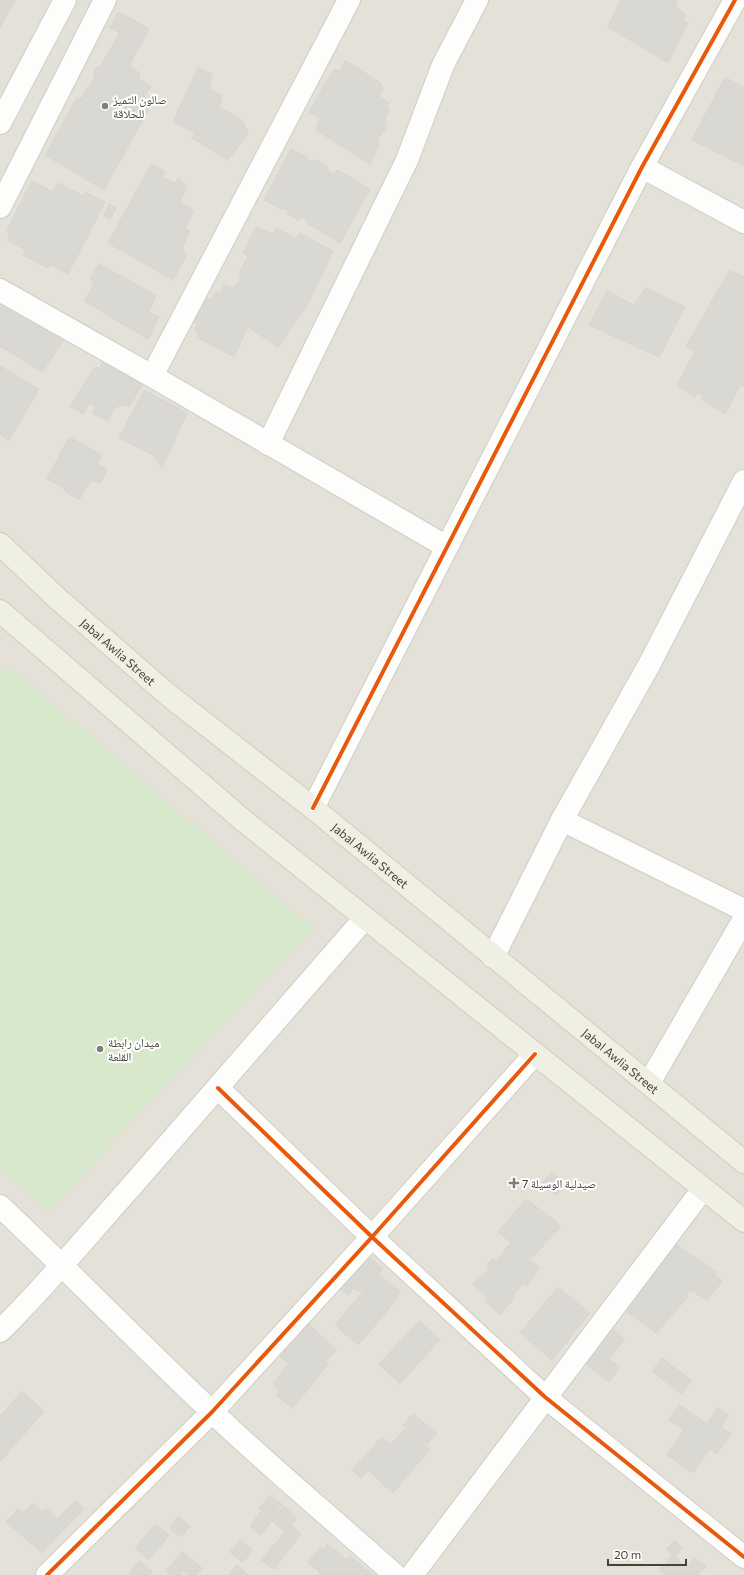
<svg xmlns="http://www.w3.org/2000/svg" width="744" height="1575" font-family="Commissioner,'Noto Naskh Arabic',sans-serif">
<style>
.residential{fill:#e3e1d8}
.green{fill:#d8e8cc}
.building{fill:#d9d8d3;stroke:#d7d6d0}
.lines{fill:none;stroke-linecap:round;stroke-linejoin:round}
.minor-casing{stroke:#cdcdc8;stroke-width:24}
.tertiary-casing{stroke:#cdcdc8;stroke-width:24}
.primary-casing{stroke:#d0cdb9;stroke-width:24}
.minor{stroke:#fdfdfc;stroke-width:22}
.tertiary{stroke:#fdfdfc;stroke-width:22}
.primary{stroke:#f0efe4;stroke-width:22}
.cycleway-casing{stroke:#fff;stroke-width:6}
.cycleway{stroke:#e8590c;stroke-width:4}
.poi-dot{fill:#807f76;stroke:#fff;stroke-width:1.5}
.labels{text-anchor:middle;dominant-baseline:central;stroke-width:4;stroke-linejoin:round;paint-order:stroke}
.poi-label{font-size:12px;fill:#454237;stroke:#fff;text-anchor:start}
.street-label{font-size:12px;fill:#454237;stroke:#fff}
</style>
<rect width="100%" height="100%" fill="#efefea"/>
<rect class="residential" x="0" y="0" width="744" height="1575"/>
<path class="green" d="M 9,666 L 313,928 L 48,1211 L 0,1169 L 0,676 Z"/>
<g class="building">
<path d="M 0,0 L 15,0 L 0,28 Z"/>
<path d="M 621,0 L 678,0 L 675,6 L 685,14 L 683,21 L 688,23 L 668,63 L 608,27 Z"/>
<path d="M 118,12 L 128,17 L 120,33 L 110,28 Z"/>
<path d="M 128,17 L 149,29 L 133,58 L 112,46 Z"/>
<path d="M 112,46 L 133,58 L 130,67 L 140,73 L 138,78 L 151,86 L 141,102 L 150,107 L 136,132 L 80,100 L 95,77 L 94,72 L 97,67 L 100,67 Z"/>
<path d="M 345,60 L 380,83 L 383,88 L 380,97 L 389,103 L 386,108 L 390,109 L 384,121 L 387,124 L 384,131 L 378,139 L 379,146 L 370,164 L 316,130 L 320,118 L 309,112 L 334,69 L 340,72 Z"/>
<path d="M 198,68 L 212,74 L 209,83 L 211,84 L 209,88 L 222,96 L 219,107 L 243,121 L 248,133 L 228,160 L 192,138 L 195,133 L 173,122 Z"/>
<path d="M 725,77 L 744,88 L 744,166 L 692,140 Z"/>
<path d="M 77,98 L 136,132 L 104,190 L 45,155 Z"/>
<path d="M 291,149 L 307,157 L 308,160 L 313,162 L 315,159 L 328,168 L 327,170 L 334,174 L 337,170 L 370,189 L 340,243 L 307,223 L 307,220 L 303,217 L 299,220 L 288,214 L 287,209 L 279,208 L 264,200 Z"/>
<path d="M 151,164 L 164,171 L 163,178 L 175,183 L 178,179 L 187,186 L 180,202 L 191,208 L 193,212 L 185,228 L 189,231 L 182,250 L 186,256 L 173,280 L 108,243 Z"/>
<path d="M 32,181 L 53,192 L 58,183 L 83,196 L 85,192 L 105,202 L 68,274 L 50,265 L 48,268 L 23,255 L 26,250 L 7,240 L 10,234 L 7,230 Z"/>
<path d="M 109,204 L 116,208 L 110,220 L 103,216 Z"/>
<path d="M 256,227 L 272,234 L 276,228 L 296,239 L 300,233 L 333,251 L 307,306 L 278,347 L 248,327 L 234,357 L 197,337 L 198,333 L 194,330 L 198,324 L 193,321 L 206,298 L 211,300 L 216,292 L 220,294 L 224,285 L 234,288 L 242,277 L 239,273 L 248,256 L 243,253 Z"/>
<path d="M 99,264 L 156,295 L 149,312 L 159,317 L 148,339 L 84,301 L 94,285 L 90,279 Z"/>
<path d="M 730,270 L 744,277 L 744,386 L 741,384 L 725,414 L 701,399 L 704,396 L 697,393 L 695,398 L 677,385 L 695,352 L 686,346 Z"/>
<path d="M 646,288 L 685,307 L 659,357 L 589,325 L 607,291 L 634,305 Z"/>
<path d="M 0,300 L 18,309 L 16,314 L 65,338 L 42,372 L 0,346 Z"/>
<path d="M 103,362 L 142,385 L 129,407 L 123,405 L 115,407 L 108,421 L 92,413 L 96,405 L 88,405 L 83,414 L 70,406 L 95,367 L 100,368 Z"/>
<path d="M 0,366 L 39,389 L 9,441 L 0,434 Z"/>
<path d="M 144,390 L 187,413 L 162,468 L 153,455 L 119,438 Z"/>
<path d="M 69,437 L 102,455 L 97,464 L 107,469 L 100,483 L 91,480 L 79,500 L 65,491 L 66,489 L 47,479 Z"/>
<path d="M 552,1172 L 566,1184 L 556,1195 L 542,1183 Z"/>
<path d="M 526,1199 L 557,1222 L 560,1228 L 531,1258 L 498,1232 Z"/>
<path d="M 673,1242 L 716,1272 L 714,1275 L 722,1281 L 708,1300 L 690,1290 L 687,1294 L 688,1297 L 656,1333 L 626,1311 L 635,1298 L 632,1296 Z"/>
<path d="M 511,1243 L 540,1268 L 526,1286 L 524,1283 L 513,1295 L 515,1297 L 500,1315 L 485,1301 L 488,1298 L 473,1284 L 489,1269 L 486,1266 L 492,1259 L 496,1261 Z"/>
<path d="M 368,1256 L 383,1269 L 363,1294 L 353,1288 L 348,1295 L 338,1287 Z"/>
<path d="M 379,1275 L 401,1292 L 384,1315 L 362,1297 Z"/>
<path d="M 558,1287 L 590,1313 L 552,1360 L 520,1333 Z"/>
<path d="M 360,1295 L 384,1315 L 358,1345 L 335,1325 Z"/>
<path d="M 305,1320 L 336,1350 L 325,1362 L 328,1364 L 293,1408 L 276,1395 L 279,1391 L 273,1384 L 288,1364 L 276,1352 Z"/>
<path d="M 419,1321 L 440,1339 L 400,1384 L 379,1364 Z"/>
<path d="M 612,1329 L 625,1339 L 609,1359 L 620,1367 L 609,1382 L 585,1364 Z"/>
<path d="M 662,1358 L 692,1381 L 681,1394 L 652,1371 Z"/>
<path d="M 22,1391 L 44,1411 L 26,1432 L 4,1412 Z"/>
<path d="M 679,1405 L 707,1424 L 718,1408 L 729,1415 L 721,1427 L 731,1434 L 717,1454 L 710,1449 L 693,1473 L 667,1455 L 684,1430 L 669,1420 Z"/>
<path d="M 4,1412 L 26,1432 L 0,1462 L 0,1416 Z"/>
<path d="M 413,1414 L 437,1433 L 427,1444 L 403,1425 Z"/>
<path d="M 405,1429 L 430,1449 L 393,1493 L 368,1470 Z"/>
<path d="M 382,1437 L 391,1445 L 361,1478 L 352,1470 Z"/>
<path d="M 270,1495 L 282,1504 L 270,1519 L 259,1509 Z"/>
<path d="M 76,1500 L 84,1509 L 66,1527 L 58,1518 Z"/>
<path d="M 33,1503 L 43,1512 L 46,1508 L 66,1527 L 42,1553 L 6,1522 L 18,1509 L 23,1513 Z"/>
<path d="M 284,1506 L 297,1518 L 285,1532 L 271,1520 Z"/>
<path d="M 260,1512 L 271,1521 L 261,1535 L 250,1526 Z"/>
<path d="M 178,1516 L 190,1526 L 181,1537 L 170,1528 Z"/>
<path d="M 155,1524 L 169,1535 L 149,1560 L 135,1548 Z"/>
<path d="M 291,1525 L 301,1534 L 274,1569 L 261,1560 Z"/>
<path d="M 240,1540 L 253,1550 L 243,1562 L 230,1552 Z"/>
<path d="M 675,1540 L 682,1547 L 675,1557 L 686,1567 L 695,1558 L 706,1566 L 698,1575 L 666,1575 L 660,1570 L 672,1555 L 667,1549 Z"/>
<path d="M 327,1544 L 346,1559 L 351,1556 L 372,1575 L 318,1575 L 320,1572 L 307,1562 L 320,1548 L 324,1550 Z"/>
<path d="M 182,1552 L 202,1568 L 196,1575 L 189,1575 L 183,1570 L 179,1575 L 171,1575 L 166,1571 Z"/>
<path d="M 139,1561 L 153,1572 L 150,1575 L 132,1575 L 129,1573 Z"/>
<path d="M 237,1565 L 248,1575 L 228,1575 Z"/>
</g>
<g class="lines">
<defs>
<g id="minor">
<path d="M 642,167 L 744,222"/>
<path d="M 0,207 L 105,0"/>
<path d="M 0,290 L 152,376 L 447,547"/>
<path d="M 152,376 L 349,0"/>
<path d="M 268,444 L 407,160 L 443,65 L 477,0"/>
<path d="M 313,808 L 642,167 L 735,0"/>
<path d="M 562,820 L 744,910"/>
<path d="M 493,957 L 562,820 L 649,665 L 744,481"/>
<path d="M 649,1083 L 744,919"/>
<path d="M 218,1088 L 372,1237 L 545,1397 L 744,1557"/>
<path d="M 0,1206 C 71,1273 139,1343 210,1410 C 270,1467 334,1520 395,1575"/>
<path d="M 0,1331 C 46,1286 87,1236 130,1188 C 209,1098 287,1008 365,918"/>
<path d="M 47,1575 L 212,1412 L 372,1237 L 535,1054"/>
<path d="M 412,1575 L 703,1189"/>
</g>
<path id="tertiary" d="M 0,123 L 65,0"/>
<g id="primary">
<path id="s1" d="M 0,544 L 58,599 L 167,694 L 313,808 L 744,1162"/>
<path d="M 0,611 L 244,821 L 744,1221"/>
</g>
</defs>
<use href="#minor" class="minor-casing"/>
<use href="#tertiary" class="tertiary-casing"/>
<use href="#primary" class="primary-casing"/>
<use href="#minor" class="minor"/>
<use href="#tertiary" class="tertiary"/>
<use href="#primary" class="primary"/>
<defs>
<g id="cycleway">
<path d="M 313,808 L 642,167 L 735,0"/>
<path d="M 218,1088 L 372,1237 L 545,1397 L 744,1557"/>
<path d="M 47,1575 L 212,1412 L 372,1237 L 535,1054"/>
</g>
</defs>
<use href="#cycleway" class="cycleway-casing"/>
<use href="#cycleway" class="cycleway"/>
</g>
<g class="poi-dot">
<circle cx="105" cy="106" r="4"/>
<circle cx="100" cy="1049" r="4"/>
<path d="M512 1177h4v4h4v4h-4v4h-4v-4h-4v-4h4z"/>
</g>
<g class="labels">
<g class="poi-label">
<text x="113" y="99">صالون التميز<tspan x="113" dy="14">للحلاقة</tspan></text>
<text x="108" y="1042">ميدان رابطة<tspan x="108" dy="14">القلعة</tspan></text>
<text x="522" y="1183">صيدلية الوسيلة 7</text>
</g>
<g class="street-label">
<text stroke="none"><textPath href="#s1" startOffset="160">Jabal Awlia Street</textPath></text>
<text stroke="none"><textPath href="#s1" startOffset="484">Jabal Awlia Street</textPath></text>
<text stroke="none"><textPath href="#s1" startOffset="808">Jabal Awlia Street</textPath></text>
</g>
</g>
<path d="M608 1559v6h78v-6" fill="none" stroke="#454237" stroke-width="2"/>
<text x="614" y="1559" font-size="12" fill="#454237" stroke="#ffffff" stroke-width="3" paint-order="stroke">20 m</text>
</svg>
